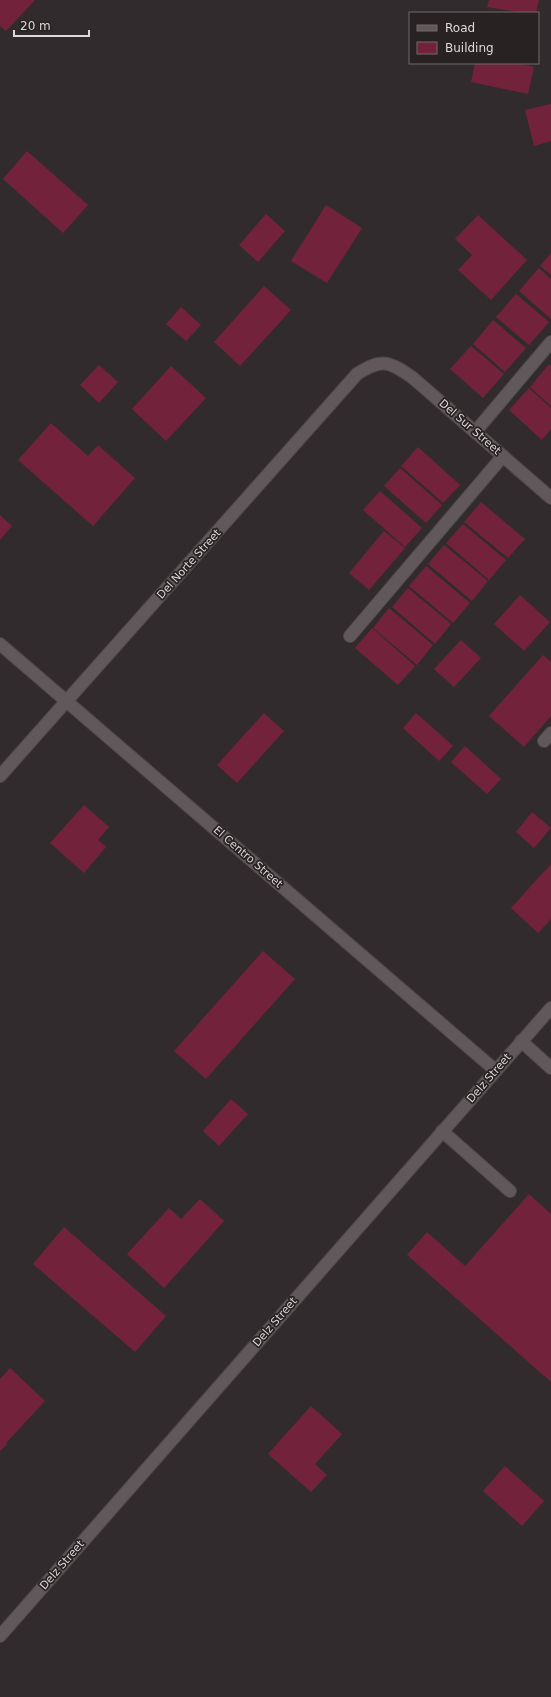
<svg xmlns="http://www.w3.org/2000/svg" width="551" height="1697" font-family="'DejaVu Sans',sans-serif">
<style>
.building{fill:#73223c}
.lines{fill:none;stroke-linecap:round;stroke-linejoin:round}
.lane-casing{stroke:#4d4748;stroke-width:14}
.street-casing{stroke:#4d4748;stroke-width:14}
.lane{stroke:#60585a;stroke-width:12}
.street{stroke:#60585a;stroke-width:12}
.labels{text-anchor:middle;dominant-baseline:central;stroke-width:3.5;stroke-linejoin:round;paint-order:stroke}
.street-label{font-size:11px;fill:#ded9da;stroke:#282223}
</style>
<rect width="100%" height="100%" fill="#322b2d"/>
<g class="building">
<path d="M 0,0 L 35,0 L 6,31 L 0,26 Z"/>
<path d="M 489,0 L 539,0 L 536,13 L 525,13 L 487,7 Z"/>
<path d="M 475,63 L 517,63 L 534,67 L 528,94 L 471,82 Z"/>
<path d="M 551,104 L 551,141 L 534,146 L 525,110 Z"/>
<path d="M 27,151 L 88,205 L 63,233 L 3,179 Z"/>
<path d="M 326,205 L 362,228 L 327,283 L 291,261 Z"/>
<path d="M 266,214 L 285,231 L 258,262 L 239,245 Z"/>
<path d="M 478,215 L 527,260 L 491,300 L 458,270 L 472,255 L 455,239 Z"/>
<path d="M 551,253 L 551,275 L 540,266 Z"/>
<path d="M 539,268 L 551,279 L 551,319 L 519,291 Z"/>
<path d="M 264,286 L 291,310 L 240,366 L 214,342 Z"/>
<path d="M 516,294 L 549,322 L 529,345 L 496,317 Z"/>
<path d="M 181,307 L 201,325 L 186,341 L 166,324 Z"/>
<path d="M 493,320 L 526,348 L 505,372 L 473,344 Z"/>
<path d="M 471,346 L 504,374 L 483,398 L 450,369 Z"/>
<path d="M 549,364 L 551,366 L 551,406 L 530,387 Z"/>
<path d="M 99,365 L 118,382 L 99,403 L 80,385 Z"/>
<path d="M 171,366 L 206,398 L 166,441 L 132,409 Z"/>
<path d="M 529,388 L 551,408 L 551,429 L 542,440 L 509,410 Z"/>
<path d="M 51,423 L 88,456 L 98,445 L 135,478 L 93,526 L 18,460 Z"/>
<path d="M 418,447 L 460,485 L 443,503 L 401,466 Z"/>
<path d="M 400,468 L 442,505 L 426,523 L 384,486 Z"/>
<path d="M 380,491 L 422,528 L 405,547 L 363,510 Z"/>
<path d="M 481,502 L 525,539 L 508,558 L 464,522 Z"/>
<path d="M 0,515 L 12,526 L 0,540 Z"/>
<path d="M 463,524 L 506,560 L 489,580 L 446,543 Z"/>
<path d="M 384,531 L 405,548 L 369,590 L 349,573 Z"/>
<path d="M 444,545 L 488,581 L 472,601 L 428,564 Z"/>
<path d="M 426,566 L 470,603 L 453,623 L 409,586 Z"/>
<path d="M 408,588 L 451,624 L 435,644 L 392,607 Z"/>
<path d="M 520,595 L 550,622 L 524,651 L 494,624 Z"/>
<path d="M 389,608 L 433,645 L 417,665 L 373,628 Z"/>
<path d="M 372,628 L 415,666 L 398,685 L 355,648 Z"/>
<path d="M 461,640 L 481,658 L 454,687 L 434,669 Z"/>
<path d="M 543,655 L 551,662 L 551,716 L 524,747 L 489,716 Z"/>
<path d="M 264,713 L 284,731 L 237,783 L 217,765 Z"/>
<path d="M 416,713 L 453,746 L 439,761 L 403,728 Z"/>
<path d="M 465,746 L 501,779 L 487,794 L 451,762 Z"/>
<path d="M 84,805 L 109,827 L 98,840 L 106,847 L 84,873 L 50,843 Z"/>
<path d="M 532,812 L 551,828 L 534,848 L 516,832 Z"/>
<path d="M 551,864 L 551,919 L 538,933 L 511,908 Z"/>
<path d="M 263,951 L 295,979 L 206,1079 L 174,1051 Z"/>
<path d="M 231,1099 L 248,1114 L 219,1146 L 203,1131 Z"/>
<path d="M 529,1194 L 551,1214 L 551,1382 L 407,1255 L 427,1232 L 465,1266 Z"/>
<path d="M 200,1199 L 224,1221 L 164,1288 L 127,1254 L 169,1208 L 181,1219 Z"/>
<path d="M 64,1227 L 166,1316 L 135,1352 L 33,1264 Z"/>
<path d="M 10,1368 L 45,1401 L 6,1443 L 7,1444 L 0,1451 L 0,1379 Z"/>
<path d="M 311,1406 L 342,1434 L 315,1464 L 327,1475 L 311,1492 L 268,1454 Z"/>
<path d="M 505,1466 L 544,1501 L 522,1526 L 483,1491 Z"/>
</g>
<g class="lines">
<defs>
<g id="lane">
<path d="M 475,432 L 551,342"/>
<path d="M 350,636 L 503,456"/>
<path d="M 544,741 L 551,733"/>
<path d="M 521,1041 L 551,1068"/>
<path d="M 442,1131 L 510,1191"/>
</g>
<g id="street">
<path d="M 0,644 L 495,1070"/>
<path d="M 0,776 L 357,374 C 382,358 389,361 413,378 L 551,498"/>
<path d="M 0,1636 L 551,1008"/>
</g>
</defs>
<use href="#lane" class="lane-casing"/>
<use href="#street" class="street-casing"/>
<use href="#lane" class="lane"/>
<use href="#street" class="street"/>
</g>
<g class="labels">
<g class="street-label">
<text transform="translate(470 427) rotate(41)">Del Sur Street</text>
<text transform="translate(189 564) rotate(-48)">Del Norte Street</text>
<text transform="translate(248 857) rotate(41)">El Centro Street</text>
<text transform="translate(489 1078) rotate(-49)">Delz Street</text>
<text transform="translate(275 1322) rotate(-49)">Delz Street</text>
<text transform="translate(62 1565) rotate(-49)">Delz Street</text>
</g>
</g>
<rect x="409" y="12" width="130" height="52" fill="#282223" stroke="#716b6c"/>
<rect x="417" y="25" width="20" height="6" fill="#60585a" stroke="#716b6c"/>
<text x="445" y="32" font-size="12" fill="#ded9da">Road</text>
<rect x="417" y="42" width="20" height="12" fill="#73223c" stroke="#716b6c"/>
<text x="445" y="52" font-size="12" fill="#ded9da">Building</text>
<path d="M14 30v6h75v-6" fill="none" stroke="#ded9da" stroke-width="2"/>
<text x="20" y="30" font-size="12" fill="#ded9da" stroke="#282223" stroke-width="3" paint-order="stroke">20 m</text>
</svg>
